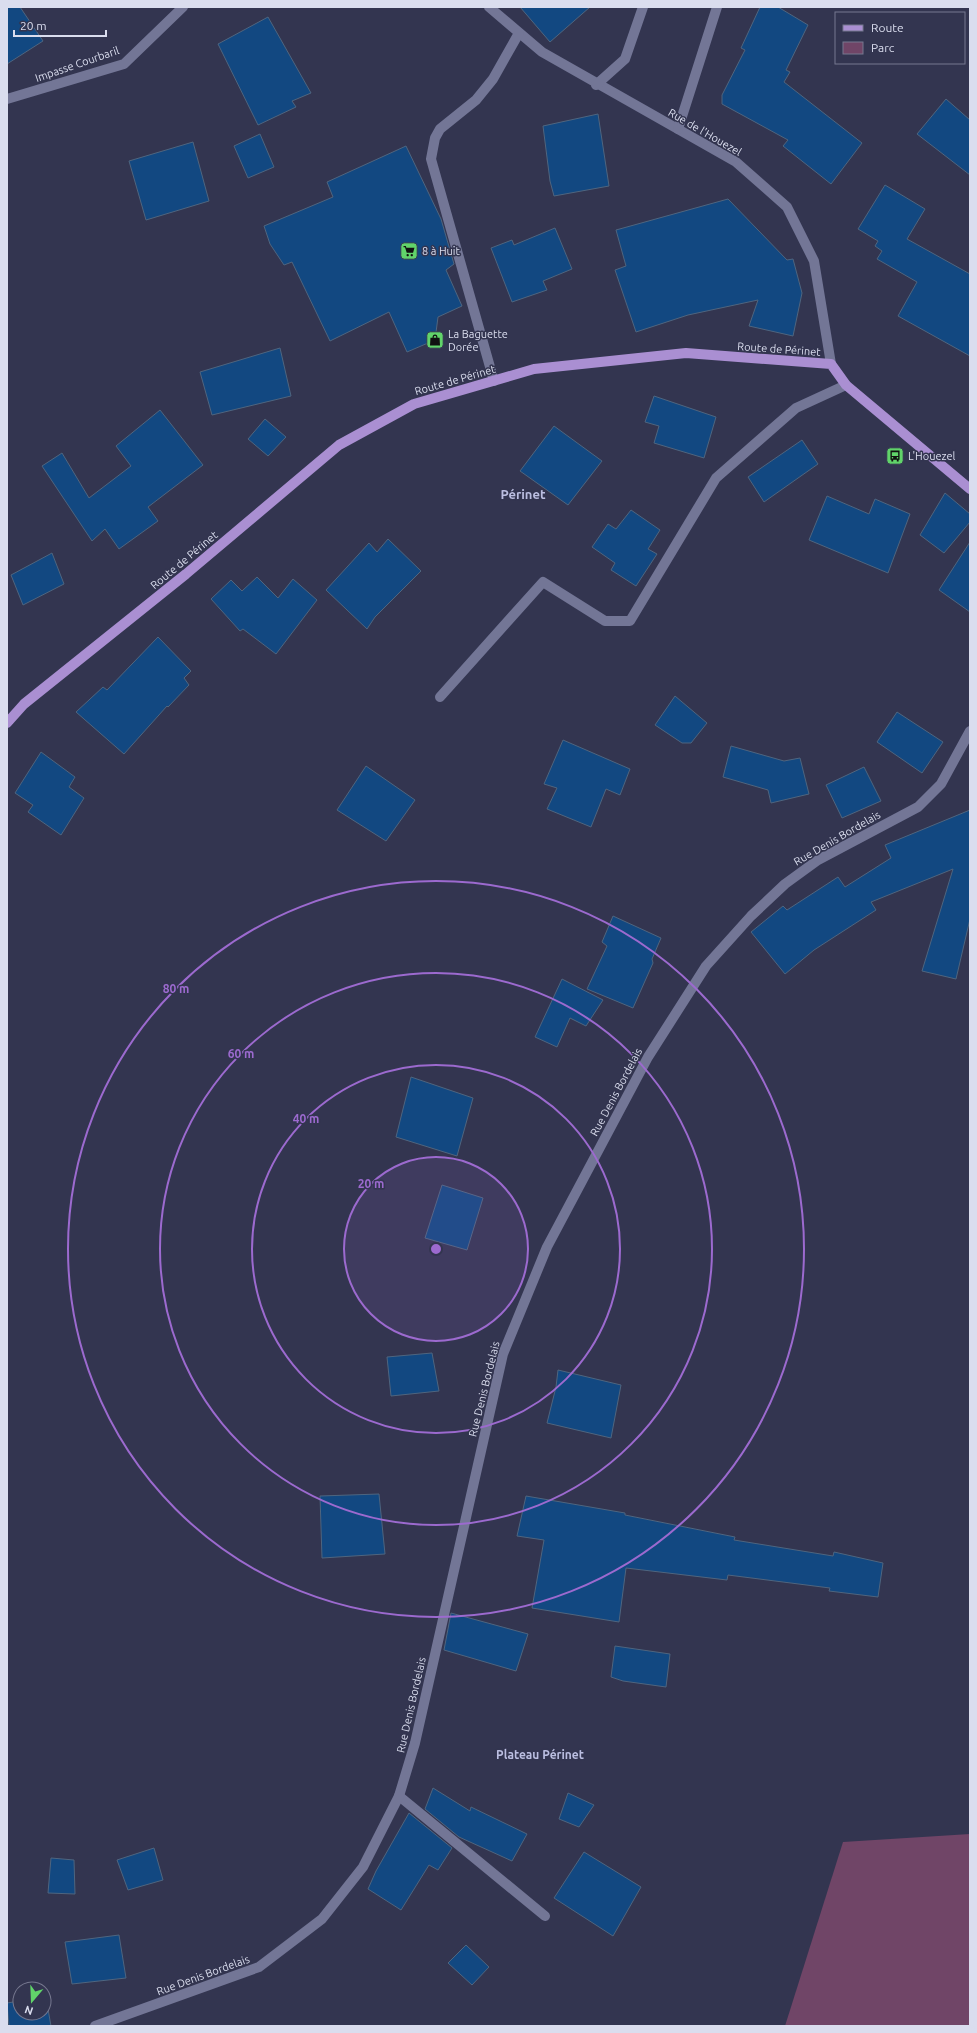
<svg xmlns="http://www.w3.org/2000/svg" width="977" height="2033" font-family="Ubuntu,sans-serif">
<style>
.green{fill:#704567}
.building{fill:#124881;stroke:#4f657f}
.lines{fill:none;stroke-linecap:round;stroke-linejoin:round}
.minor{stroke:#737696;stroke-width:10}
.major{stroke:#aa8fd2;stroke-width:10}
.ring{fill:none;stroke:#9c6acf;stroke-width:2}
.labels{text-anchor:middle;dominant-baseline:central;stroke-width:3;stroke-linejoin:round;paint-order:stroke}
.street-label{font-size:11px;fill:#daddee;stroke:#333550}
.poi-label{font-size:11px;fill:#daddee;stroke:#333550;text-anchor:start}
.neighbourhood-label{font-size:12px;font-weight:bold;fill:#bbbee1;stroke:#333550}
.quarter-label{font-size:13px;font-weight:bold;fill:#bbbee1;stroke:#333550}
.centre{fill:#9c6acf;stroke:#333550;stroke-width:2}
.ring-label{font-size:12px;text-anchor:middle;font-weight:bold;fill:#9c6acf;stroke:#333550;stroke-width:3;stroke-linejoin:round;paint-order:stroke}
</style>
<rect width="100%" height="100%" fill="#333550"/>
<path class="green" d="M 970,1834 L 970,2026 L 785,2026 L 843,1842 Z"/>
<g class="building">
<path d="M 7,7 L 20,7 L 43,41 L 7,64 Z"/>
<path d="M 520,7 L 590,7 L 550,42 Z"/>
<path d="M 760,7 L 778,7 L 808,25 L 786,70 L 790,72 L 784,82 L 862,143 L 831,184 L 783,146 L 788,140 L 722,104 L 722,95 L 745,50 L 741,48 Z"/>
<path d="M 268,17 L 311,93 L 292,101 L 296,107 L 258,125 L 218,44 Z"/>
<path d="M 946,99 L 970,120 L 970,175 L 917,134 Z"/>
<path d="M 598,114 L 609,186 L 554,196 L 550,181 L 543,126 Z"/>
<path d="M 260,134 L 274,167 L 248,178 L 234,146 Z"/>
<path d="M 193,142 L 209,201 L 146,220 L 129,161 Z"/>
<path d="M 406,146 L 441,219 L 454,264 L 446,270 L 462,306 L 438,317 L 435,340 L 407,352 L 389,312 L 330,341 L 292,262 L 284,265 L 270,244 L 264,226 L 333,197 L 327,182 Z"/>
<path d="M 885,185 L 925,209 L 907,239 L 970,274 L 970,356 L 898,316 L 917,282 L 877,259 L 882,251 L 875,246 L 878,241 L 858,229 Z"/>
<path d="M 728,199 L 787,260 L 793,259 L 802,293 L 793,336 L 749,326 L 758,300 L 688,315 L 636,332 L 615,270 L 626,266 L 616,230 Z"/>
<path d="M 555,228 L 572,269 L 543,281 L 547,290 L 512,302 L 491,248 L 512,240 L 514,245 Z"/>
<path d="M 280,348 L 291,396 L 212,415 L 200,372 Z"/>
<path d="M 654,396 L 716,417 L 704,458 L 654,443 L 659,426 L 645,422 Z"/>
<path d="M 160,410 L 203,465 L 148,507 L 158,521 L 119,549 L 105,529 L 92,541 L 42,466 L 62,453 L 89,498 L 131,466 L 116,446 Z"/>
<path d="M 265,419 L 286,437 L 268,456 L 248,439 Z"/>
<path d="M 554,426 L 602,461 L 568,505 L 520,471 Z"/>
<path d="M 802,440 L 818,464 L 764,502 L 748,477 Z"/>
<path d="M 945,493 L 970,514 L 970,522 L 944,553 L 920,535 Z"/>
<path d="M 827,496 L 869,514 L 875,499 L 910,514 L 888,573 L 809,540 Z"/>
<path d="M 631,510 L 660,530 L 648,549 L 657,554 L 636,586 L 611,570 L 615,563 L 592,547 L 608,524 L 616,529 Z"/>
<path d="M 388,539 L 421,571 L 375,617 L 367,629 L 326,590 L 369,543 L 377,552 Z"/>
<path d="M 970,542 L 970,612 L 939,590 Z"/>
<path d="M 52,553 L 64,584 L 23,605 L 11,575 Z"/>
<path d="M 257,577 L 278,598 L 293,579 L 317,600 L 276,654 L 243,629 L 240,631 L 211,599 L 231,580 L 242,591 Z"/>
<path d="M 158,637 L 191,671 L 184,678 L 189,685 L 168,707 L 167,706 L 124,754 L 76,712 L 103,687 L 107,690 Z"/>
<path d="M 675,696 L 707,723 L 691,743 L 682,743 L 655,725 Z"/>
<path d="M 897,712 L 943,742 L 922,773 L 877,742 Z"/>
<path d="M 563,740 L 630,769 L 620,795 L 606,789 L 591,827 L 547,809 L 557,788 L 544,784 Z"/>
<path d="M 731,746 L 784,761 L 800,758 L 809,794 L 771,803 L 768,790 L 723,777 Z"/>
<path d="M 41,752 L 75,777 L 69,787 L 84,798 L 61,835 L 28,812 L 33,805 L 15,793 Z"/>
<path d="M 366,766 L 415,800 L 386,841 L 337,810 Z"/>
<path d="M 864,767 L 881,801 L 842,818 L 826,785 Z"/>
<path d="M 970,810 L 970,919 L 956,979 L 922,971 L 953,869 L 871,902 L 876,910 L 814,950 L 785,974 L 751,932 L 783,906 L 787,910 L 838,877 L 845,887 L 891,858 L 885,845 Z"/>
<path d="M 613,916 L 661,938 L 652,959 L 653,963 L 633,1008 L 587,989 L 607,946 L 602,942 Z"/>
<path d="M 562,979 L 603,1000 L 586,1026 L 570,1018 L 557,1047 L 535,1037 Z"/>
<path d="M 411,1077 L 473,1098 L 457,1156 L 396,1137 Z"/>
<path d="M 442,1185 L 483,1198 L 467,1250 L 425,1238 Z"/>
<path d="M 432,1353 L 439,1391 L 391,1396 L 387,1357 Z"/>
<path d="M 558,1370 L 621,1385 L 611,1438 L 547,1423 L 556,1387 Z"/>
<path d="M 379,1494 L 385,1554 L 322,1558 L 320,1496 Z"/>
<path d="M 526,1496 L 625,1513 L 625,1515 L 735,1537 L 734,1540 L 833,1556 L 834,1552 L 883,1563 L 878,1597 L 829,1591 L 830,1588 L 728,1575 L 727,1580 L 626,1568 L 619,1622 L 532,1608 L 544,1540 L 517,1536 Z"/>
<path d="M 451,1613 L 528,1634 L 516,1671 L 444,1650 Z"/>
<path d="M 615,1646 L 670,1654 L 666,1687 L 623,1681 L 611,1677 Z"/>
<path d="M 433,1788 L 470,1811 L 471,1807 L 527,1834 L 512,1861 L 459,1837 L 425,1809 Z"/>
<path d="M 568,1793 L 594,1805 L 579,1827 L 559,1819 Z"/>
<path d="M 409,1813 L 452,1848 L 438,1870 L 429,1865 L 401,1910 L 368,1889 L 376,1871 Z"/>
<path d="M 154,1848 L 163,1880 L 128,1890 L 117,1860 Z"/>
<path d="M 584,1852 L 641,1887 L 613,1936 L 554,1898 Z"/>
<path d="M 51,1858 L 74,1860 L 75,1894 L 48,1893 Z"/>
<path d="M 119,1935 L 126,1978 L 72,1984 L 65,1942 Z"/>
<path d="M 466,1945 L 489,1967 L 472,1985 L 448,1963 Z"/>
<path d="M 44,1998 L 46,1998 L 51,2026 L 9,2026 L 7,2003 L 20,2001 L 20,2013 L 44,2013 Z"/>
</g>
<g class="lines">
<g class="minor">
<path d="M 489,7 L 542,52 L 736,162 L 787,207 L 814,261 L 831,364"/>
<path d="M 596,85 L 625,59 L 643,7"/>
<path d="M 7,99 L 124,64 L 183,7"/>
<path d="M 678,129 L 717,7"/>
<path d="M 494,381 L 431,159 L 435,138 L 440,129 L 476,100 L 493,79 L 519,33"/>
<path d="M 440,697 L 543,582 L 605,621 L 630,621 L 716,478 L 796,408 L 846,385"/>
<path d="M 399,1796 L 545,1916"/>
<path d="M 95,2026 L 259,1967 L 322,1919 L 363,1867 L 399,1796 L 415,1743 L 503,1354 L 547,1247 L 648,1057 L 706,966 L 751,916 L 785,884 L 818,860 L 918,807 L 941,784 L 970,731"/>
</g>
<path class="major" d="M 7,723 L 24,704 L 186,574 L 339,445 L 414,404 L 534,369 L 686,353 L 831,364 L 846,385 L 970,489"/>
</g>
<circle cx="436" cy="1249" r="92" fill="#9c6acf" fill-opacity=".12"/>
<g class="ring">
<circle cx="436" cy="1249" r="92"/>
<circle cx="436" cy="1249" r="184"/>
<circle cx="436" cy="1249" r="276"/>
<circle cx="436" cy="1249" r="368"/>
</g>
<defs>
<symbol id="supermarket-square" viewBox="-11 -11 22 22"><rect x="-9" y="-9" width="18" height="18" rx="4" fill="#61d46a" stroke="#333550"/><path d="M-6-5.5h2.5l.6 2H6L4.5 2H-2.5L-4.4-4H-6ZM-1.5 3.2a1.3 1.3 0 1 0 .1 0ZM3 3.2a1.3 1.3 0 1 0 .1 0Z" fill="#111"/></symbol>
<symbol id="shop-square" viewBox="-11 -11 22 22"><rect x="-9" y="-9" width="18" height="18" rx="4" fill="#61d46a" stroke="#333550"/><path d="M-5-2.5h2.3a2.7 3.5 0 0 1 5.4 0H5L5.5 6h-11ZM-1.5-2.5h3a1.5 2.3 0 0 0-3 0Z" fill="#111"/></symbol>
<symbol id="bus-square" viewBox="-11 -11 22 22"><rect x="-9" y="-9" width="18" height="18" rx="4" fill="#61d46a" stroke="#333550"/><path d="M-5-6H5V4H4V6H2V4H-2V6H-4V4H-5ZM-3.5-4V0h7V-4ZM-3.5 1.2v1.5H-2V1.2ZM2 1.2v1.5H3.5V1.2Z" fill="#111"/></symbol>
</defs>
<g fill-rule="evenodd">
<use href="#supermarket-square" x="399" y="241" width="20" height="20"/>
<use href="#shop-square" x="425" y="330" width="20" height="20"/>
<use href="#bus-square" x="885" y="446" width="20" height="20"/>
</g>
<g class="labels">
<g class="street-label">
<text transform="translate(77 64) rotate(-19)">Impasse Courbaril</text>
<text transform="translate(705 132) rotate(30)">Rue de l'Houezel</text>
<text transform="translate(779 349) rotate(4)">Route de Périnet</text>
<text transform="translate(455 380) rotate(-16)">Route de Périnet</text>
<text transform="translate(184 560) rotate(-40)">Route de Périnet</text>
<text transform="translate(837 838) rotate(-30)">Rue Denis Bordelais</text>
<text transform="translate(616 1092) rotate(-62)">Rue Denis Bordelais</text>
<text transform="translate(484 1389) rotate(-76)">Rue Denis Bordelais</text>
<text transform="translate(411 1705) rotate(-77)">Rue Denis Bordelais</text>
<text transform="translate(203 1975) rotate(-20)">Rue Denis Bordelais</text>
</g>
<g class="poi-label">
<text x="422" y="251">8 à Huit</text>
<text x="448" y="334">La Baguette<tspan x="448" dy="13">Dorée</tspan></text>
<text x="908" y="456">L'Houezel</text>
</g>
<g class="neighbourhood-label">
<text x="540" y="1754">Plateau Périnet</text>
</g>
<g class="quarter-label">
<text x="523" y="494">Périnet</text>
</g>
</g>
<circle cx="436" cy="1249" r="6" class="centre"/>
<g class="ring-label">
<text x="176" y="993">80 m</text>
<text x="241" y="1058">60 m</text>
<text x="306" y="1123">40 m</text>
<text x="371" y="1188">20 m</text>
</g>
<rect width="977" height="2033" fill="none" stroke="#daddee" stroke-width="16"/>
<rect x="835" y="12" width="130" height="52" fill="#333550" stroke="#76788f"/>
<rect x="843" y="25" width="20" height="6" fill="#aa8fd2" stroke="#76788f"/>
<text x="871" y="32" font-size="12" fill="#daddee">Route</text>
<rect x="843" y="42" width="20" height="12" fill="#704567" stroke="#76788f"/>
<text x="871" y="52" font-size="12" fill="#daddee">Parc</text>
<g transform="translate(32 2001) rotate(199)"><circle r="19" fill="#333550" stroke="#76788f"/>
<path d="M0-3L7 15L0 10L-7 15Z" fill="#61d46a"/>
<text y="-6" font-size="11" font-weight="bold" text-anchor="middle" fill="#daddee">N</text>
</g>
<path d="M14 30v6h92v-6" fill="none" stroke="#daddee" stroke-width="2"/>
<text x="20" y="30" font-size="12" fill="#daddee" stroke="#333550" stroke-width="3" paint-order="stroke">20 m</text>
</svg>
